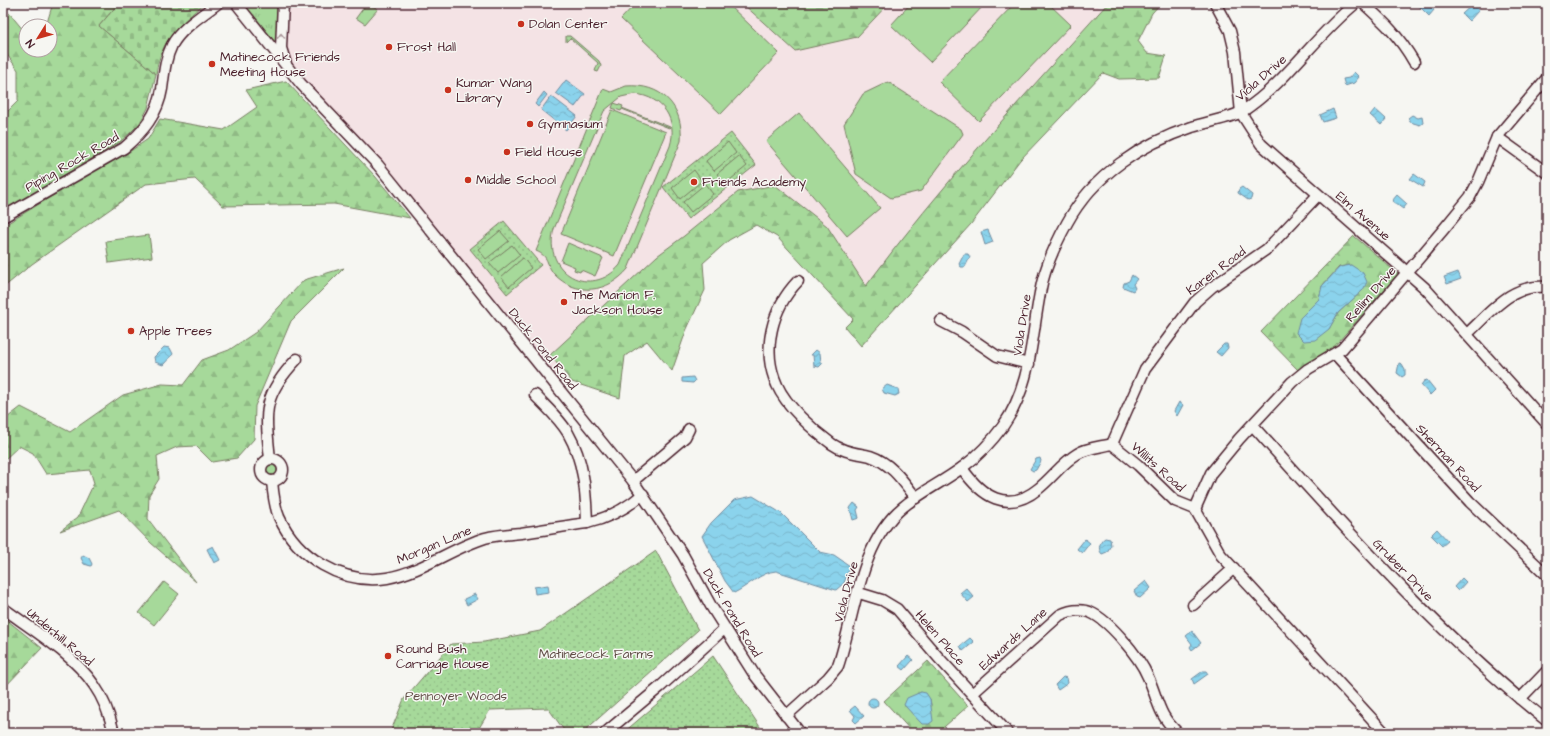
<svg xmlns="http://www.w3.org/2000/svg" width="1550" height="736" font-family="'Architects Daughter',sans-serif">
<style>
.built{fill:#f4e3e5}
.grass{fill:url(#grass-tufts);stroke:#787c62}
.forest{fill:url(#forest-firs);stroke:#787c62;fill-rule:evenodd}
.cemetery{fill:url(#cemetery-stones);stroke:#787c62}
.park{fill:url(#park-dots);stroke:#787c62}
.garden{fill:#a6d99a;stroke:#787c62;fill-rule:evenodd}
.water{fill:url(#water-waves);stroke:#718b9f}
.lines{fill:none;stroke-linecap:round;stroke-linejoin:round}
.minor-casing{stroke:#4a1f2b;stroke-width:13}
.minor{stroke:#f6f6f2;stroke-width:10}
.oneway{stroke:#a99598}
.poi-dot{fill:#c8321e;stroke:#f6f6f2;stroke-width:1.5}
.labels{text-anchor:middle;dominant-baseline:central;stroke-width:3;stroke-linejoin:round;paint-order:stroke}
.poi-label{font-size:13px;fill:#4a1f2b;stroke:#f6f6f2;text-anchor:start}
.street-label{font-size:13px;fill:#4a1f2b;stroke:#f6f6f2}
.park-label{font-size:13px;fill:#614e47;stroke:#f6f6f2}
</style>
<defs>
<pattern id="grass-tufts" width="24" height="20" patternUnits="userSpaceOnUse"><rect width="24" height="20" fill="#a6d99a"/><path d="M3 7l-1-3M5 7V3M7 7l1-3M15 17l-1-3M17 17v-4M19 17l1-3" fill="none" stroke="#90ba85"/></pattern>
<pattern id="forest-firs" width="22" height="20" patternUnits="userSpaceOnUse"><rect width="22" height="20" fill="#a6d99a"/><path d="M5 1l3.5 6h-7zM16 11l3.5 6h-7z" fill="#90ba85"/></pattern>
<pattern id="cemetery-stones" width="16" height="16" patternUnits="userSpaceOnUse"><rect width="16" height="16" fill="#a6d99a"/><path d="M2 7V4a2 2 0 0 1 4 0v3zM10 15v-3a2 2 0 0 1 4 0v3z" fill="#90ba85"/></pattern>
<pattern id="park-dots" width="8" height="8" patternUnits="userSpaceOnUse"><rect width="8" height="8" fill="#a6d99a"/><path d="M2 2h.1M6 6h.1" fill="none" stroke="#90ba85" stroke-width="1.8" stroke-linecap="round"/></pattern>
<pattern id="water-waves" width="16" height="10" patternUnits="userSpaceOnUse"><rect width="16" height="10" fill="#8bd3ec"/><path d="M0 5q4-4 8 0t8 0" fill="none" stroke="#79b5cb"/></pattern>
</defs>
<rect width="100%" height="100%" fill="#f6f6f2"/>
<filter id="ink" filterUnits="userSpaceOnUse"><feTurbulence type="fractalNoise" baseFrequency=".025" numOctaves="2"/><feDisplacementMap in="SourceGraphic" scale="8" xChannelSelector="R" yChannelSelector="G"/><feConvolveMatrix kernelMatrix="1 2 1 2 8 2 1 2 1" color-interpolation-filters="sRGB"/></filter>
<g filter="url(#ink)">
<path class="built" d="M 288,3 L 608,3 L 616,9 L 622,3 L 742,3 L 795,51 L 851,3 L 1095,3 L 1126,34 L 868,332 L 780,235 L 743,212 L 554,376 L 290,66 L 286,50 Z"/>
<g class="grass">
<path d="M 240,3 L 280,3 L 275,44 Z"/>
<path d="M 566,36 L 570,36 L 599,61 L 601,66 L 598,72 L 595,71 L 598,63 L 570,38 L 566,42 Z"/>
<circle cx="271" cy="471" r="6"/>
</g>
<g class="forest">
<path d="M 53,3 L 119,3 L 99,26 L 156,74 L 148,108 L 140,123 L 130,133 L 120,142 L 3,211 L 3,116 L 18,101 L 18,70 L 3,49 L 3,10 L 10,14 L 24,31 L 26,31 L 26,50 L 50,50 L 50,26 L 46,26 Z"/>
<path d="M 742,3 L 889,3 L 857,37 L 795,51 Z"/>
<path d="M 1108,3 L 1161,3 L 1152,13 L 1138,41 L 1147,53 L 1166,56 L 1159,78 L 1119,79 L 1103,73 L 1020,160 L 971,224 L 861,346 L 845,327 L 853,319 L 777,237 L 756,225 L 729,240 L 703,263 L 705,290 L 686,331 L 672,371 L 647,341 L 625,356 L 620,398 L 572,382 L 550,355 L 657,256 L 684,236 L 738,192 L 775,185 L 827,226 L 866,286 C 940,186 1025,95 1108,3 Z"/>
<path d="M 286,81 L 375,176 L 410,218 L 334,204 L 223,206 L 195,179 L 146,184 L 32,264 L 3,288 L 3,226 L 85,176 L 129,152 L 148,139 L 160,119 L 224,130 L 257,107 L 246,90 Z"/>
<path d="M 1354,236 L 1398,274 L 1332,349 L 1298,370 L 1261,332 ZM 1351,265 L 1363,290 L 1338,313 L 1329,329 L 1319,299 L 1322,286 L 1339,267 Z"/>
<path d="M 344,268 L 291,321 L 255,406 L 254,439 L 237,458 L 212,462 L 196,446 L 177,447 L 157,456 L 159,479 L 149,495 L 148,519 L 196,582 L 151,543 L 119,510 L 60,531 L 78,517 L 94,483 L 90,470 L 46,474 L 33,453 L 19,446 L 3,461 L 3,421 L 21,407 L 70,432 L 123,395 L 162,384 L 183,385 L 202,360 L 229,350 L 256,332 L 304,280 Z"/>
<path d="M 3,617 L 42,648 L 3,689 Z"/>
<path d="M 928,661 L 968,706 L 937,733 L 913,733 L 884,701 ZM 921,692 L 930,699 L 931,705 L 915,717 L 907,707 L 916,695 Z"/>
</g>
<path class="cemetery" d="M 119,3 L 205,3 C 179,25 161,39 156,74 L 99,26 Z"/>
<g class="park">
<path d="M 731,133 L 756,165 L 688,219 L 663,187 Z"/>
<path d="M 504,221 L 541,265 L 507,294 L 470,249 Z"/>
<path d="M 656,551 L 698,630 L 582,733 L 566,733 L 548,708 L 490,710 L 476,733 L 390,733 L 404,699 L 451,644 L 484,642 L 540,631 Z"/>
<path d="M 713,656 L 764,733 L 623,733 Z"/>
</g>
<g class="garden">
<path d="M 367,3 L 378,9 L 365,24 L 356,18 Z"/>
<path d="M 636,3 L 727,3 L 779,53 L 721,114 L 621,19 Z"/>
<path d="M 911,3 L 986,3 L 930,62 L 891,25 Z"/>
<path d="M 1015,3 L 1048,3 L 1071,25 L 979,121 L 939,82 Z"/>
<path d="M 888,82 L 961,129 L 963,134 L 921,191 L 891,198 L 856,174 L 844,124 L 863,94 Z"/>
<path d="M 626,86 C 661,83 684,106 681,141 L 628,269 C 608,293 576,297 554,274 C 545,263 550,257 536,251 L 603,89 L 611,92 ZM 635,94 C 663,97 678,120 670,146 L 620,265 C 591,300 542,273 554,229 L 604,111 L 621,97 Z"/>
<path d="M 614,103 L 623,106 L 622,108 L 670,127 L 669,128 L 622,109 L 621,111 L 612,108 Z"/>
<path d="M 612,110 L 666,132 L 614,256 L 561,234 Z"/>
<path d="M 799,113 L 880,208 L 847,236 L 766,141 Z"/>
<path d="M 728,142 L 736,153 L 714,171 L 706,161 Z"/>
<path d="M 739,156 L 747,166 L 725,184 L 717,174 Z"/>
<path d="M 694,170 L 702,181 L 680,199 L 672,188 Z"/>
<path d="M 705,184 L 713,194 L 691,212 L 683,202 Z"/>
<path d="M 500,231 L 509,241 L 486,259 L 478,249 Z"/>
<path d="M 149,235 L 152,257 L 109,263 L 106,241 Z"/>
<path d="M 568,243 L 603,258 L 595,276 L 581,270 L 580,272 L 574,270 L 575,267 L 561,261 Z"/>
<path d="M 512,245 L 520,255 L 498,273 L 489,263 Z"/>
<path d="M 523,258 L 531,268 L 509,287 L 501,277 Z"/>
<path d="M 164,582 L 179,594 L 154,625 L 139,613 Z"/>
</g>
<g class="water">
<path d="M 1420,3 L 1429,6 L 1434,10 L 1429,16 L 1418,5 Z"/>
<path d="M 1473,4 L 1479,10 L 1469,21 L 1462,14 Z"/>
<path d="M 1354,72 L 1359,77 L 1354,83 L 1345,86 L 1343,79 L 1349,78 Z"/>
<path d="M 566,80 L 585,94 L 575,107 L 556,93 Z"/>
<path d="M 544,92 L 547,95 L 538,107 L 535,104 Z"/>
<path d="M 551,96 L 577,116 L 566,130 L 541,110 Z"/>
<path d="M 1333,109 L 1336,118 L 1323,122 L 1320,115 Z"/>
<path d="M 1375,109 L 1386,119 L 1381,125 L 1370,115 Z"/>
<path d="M 1412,115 L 1418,118 L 1422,117 L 1423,123 L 1420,125 L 1410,122 L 1408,118 Z"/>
<path d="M 1414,174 L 1425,182 L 1423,187 L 1410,179 Z"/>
<path d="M 1242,187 L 1252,195 L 1251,199 L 1248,200 L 1238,193 L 1239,189 Z"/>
<path d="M 1397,195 L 1407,204 L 1403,209 L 1392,201 Z"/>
<path d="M 988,230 L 993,242 L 985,245 L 981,232 Z"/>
<path d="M 964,254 L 968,254 L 970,257 L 965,267 L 961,267 L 959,264 Z"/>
<path d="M 1351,265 L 1363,273 L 1367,282 L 1363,290 L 1338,313 L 1329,329 L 1315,340 L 1304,341 L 1296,333 L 1300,318 L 1319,299 L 1322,286 L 1340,267 Z"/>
<path d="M 1458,272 L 1461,279 L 1447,284 L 1444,277 Z"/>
<path d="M 1132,275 L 1137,279 L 1133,284 L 1135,288 L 1133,291 L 1123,287 L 1124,283 L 1129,281 Z"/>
<path d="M 1224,344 L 1227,344 L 1228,348 L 1221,356 L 1216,352 Z"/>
<path d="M 164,347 L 170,348 L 173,354 L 163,365 L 155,362 L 154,357 Z"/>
<path d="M 816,350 L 820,353 L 821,362 L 823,363 L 819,367 L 814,366 L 813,355 L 811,355 Z"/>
<path d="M 1399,363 L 1402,364 L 1405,369 L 1405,375 L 1402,377 L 1397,373 Z"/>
<path d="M 693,377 L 695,381 L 693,383 L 682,382 L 682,378 Z"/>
<path d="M 1427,380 L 1435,390 L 1430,395 L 1421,385 L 1424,381 Z"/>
<path d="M 887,385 L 898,389 L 899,394 L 895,396 L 884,393 L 882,389 Z"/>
<path d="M 1179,402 L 1183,405 L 1177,416 L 1174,411 Z"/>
<path d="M 1036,459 L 1040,458 L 1041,461 L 1036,470 L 1033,471 L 1030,469 Z"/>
<path d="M 753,496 L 781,513 L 820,552 L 834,555 L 850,566 L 844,583 L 836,590 L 776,571 C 761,572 747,587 734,593 L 725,581 L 702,536 L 711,523 L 734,500 Z"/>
<path d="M 854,503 L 859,507 L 857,510 L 859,518 L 853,520 L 850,508 Z"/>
<path d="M 1437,529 L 1448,541 L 1442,546 L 1431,535 Z"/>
<path d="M 1105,538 L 1110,539 L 1111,545 L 1107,552 L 1102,554 C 1097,549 1100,541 1105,538 Z"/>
<path d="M 1085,539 L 1090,543 L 1082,553 L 1077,549 Z"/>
<path d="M 213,546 L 220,560 L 214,563 L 207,549 Z"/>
<path d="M 83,555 L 89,558 L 92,564 L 91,566 L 84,564 L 81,558 Z"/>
<path d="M 1462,578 L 1466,582 L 1458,591 L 1454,587 Z"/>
<path d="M 1146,581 L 1151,588 L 1140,598 L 1137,597 L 1134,591 Z"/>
<path d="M 548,585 L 549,592 L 535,594 L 534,587 Z"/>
<path d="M 966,588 L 974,597 L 968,602 L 960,593 Z"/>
<path d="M 475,594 L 478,599 L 467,605 L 464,599 Z"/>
<path d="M 1192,631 L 1201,643 L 1192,650 L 1190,647 L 1192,644 L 1186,636 Z"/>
<path d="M 970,638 L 974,642 L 963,651 L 960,646 Z"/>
<path d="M 908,656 L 913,660 L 904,670 L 899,666 Z"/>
<path d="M 1203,671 L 1206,671 L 1208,674 L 1194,684 L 1192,679 Z"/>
<path d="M 1063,677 L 1067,678 L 1068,683 L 1058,690 L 1055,685 Z"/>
<path d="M 921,692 L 926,693 L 930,699 L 933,721 L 929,724 L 922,724 L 904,705 L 907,698 Z"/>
<circle cx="873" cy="703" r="5"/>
<path d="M 855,706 L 864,716 L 856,723 L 853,720 L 855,716 L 850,710 Z"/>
</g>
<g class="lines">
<defs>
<g id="minor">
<path d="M 236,3 L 301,84 L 378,165 L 633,481 L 683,555 L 711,606 L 754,674 L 800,733"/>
<path d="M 283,3 L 281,48 L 286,64"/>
<path d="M 1215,3 L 1230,31 L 1235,52 L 1241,113 L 1261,144 L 1425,288 L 1547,424"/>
<path d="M 1363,3 C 1385,23 1399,36 1414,62"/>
<path d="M 1497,137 L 1547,173"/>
<path d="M 3,217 L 124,148 C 143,132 158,114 162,89 C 164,74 165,59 172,45 C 181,28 203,15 218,3"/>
<path d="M 798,281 C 772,308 761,350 777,385 C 786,406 814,431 832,444 C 843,452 857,453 870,456 C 891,463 903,481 916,498"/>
<path d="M 941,321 L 962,332 L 997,356 L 1029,364"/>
<path d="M 1467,334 C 1491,312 1512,283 1547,287"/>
<path d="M 1335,354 L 1470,502 L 1547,575"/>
<path d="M 535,395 C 546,407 560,419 568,433 C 584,461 586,492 587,523"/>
<path d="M 1253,426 C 1346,529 1438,634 1547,721"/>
<path d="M 1112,444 L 1145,369 L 1195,302 L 1212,287 L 1267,249 L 1318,195"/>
<path d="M 270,459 C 265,411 262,396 297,359"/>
<circle cx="272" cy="470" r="11"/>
<path d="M 962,468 C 981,496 1007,514 1038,489 C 1052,478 1062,463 1077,454 C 1088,447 1101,447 1112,444 L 1138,465 L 1175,501 L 1195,509 L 1221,555 L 1385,733"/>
<path d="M 272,481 C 273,493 274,505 279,517 C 297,557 342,585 387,578 C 422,572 452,548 485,538 C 497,535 509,534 521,533 C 543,530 565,526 587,523 C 609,518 626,509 643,494"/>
<path d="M 633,481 L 685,437 L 689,429"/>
<path d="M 1195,509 L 1211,473 L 1239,439 L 1292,382 L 1308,369 L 1342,349 L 1443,230 L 1470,197 L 1478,182 L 1497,137 L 1547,78"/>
<path d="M 859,593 L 882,600 L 897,609 L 938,657 L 1008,733"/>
<path d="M 1193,605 L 1234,568"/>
<path d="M 3,608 C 33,630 73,654 94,685 C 104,699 110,716 114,733"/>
<path d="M 972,694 L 1060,615 C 1068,611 1077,609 1086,611 C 1107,616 1140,658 1148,677 C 1159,701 1157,714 1178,733"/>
<path d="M 1520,699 L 1547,671"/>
<path d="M 786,716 L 828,678 L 838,666 C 855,616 859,543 903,507 C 921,492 943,482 963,467 C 978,456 992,441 1003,426 C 1031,386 1031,340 1040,293 C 1044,268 1055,245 1067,223 C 1093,175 1141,144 1192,127 C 1203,123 1235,117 1243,111 C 1287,82 1315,36 1356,3"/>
<path d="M 605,733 L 660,687 L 724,629"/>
</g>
</defs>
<use href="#minor" class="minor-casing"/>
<use href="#minor" class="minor"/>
</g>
<defs><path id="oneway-chevron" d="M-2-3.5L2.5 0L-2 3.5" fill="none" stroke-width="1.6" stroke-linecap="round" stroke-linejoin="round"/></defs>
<use class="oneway" href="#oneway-chevron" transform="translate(281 36) rotate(-91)"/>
</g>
<g class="poi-dot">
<circle cx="521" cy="24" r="4"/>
<circle cx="389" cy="47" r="4"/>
<circle cx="212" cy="64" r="4"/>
<circle cx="448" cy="90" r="4"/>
<circle cx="530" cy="124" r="4"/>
<circle cx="507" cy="152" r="4"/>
<circle cx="468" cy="180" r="4"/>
<circle cx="694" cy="182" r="4"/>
<circle cx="564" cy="302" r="4"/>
<circle cx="131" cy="331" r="4"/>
<circle cx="388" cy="656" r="4"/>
</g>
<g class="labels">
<g class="poi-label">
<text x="529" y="24">Dolan Center</text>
<text x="397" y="47">Frost Hall</text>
<text x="220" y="57">Matinecock Friends<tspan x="220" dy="15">Meeting House</tspan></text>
<text x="456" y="83">Kumar Wang<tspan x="456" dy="15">Library</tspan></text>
<text x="538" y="124">Gymnasium</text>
<text x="515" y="152">Field House</text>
<text x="476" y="180">Middle School</text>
<text x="702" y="182">Friends Academy</text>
<text x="572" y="295">The Marion F.<tspan x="572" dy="15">Jackson House</tspan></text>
<text x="139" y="331">Apple Trees</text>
<text x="396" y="649">Round Bush<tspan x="396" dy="15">Carriage House</tspan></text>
</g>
<g class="street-label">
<text transform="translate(1261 78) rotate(-41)">Viola Drive</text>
<text transform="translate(72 162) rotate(-30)">Piping Rock Road</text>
<text transform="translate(1363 216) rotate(41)">Elm Avenue</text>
<text transform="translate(1216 271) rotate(-37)">Karen Road</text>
<text transform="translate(1371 294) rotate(-49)">Rellim Drive</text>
<text transform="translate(1022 325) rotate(-81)">Viola Drive</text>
<text transform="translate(543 349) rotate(51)">Duck Pond Road</text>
<text transform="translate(1448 458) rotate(47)">Sherman Road</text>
<text transform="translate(1158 467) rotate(42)">Willits Road</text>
<text transform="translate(434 545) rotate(-23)">Morgan Lane</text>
<text transform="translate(1403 570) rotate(46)">Gruber Drive</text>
<text transform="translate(846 592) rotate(-75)">Viola Drive</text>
<text transform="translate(732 613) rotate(59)">Duck Pond Road</text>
<text transform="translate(60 637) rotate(40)">Underhill Road</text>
<text transform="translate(940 638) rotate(49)">Helen Place</text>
<text transform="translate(1013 639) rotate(-42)">Edwards Lane</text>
</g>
<g class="park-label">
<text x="596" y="654">Matinecock Farms</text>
<text x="456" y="696">Pennoyer Woods</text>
</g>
</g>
<rect width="1550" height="736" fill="none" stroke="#f6f6f2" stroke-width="16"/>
<rect x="8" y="8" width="1534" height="720" fill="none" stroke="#4a1f2b" stroke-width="1.5" filter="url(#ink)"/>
<g transform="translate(38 38) rotate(233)"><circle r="19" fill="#f6f6f2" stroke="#b1a0a2"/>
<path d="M0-3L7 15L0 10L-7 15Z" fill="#c8321e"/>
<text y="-6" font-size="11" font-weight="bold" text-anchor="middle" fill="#4a1f2b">N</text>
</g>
</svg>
